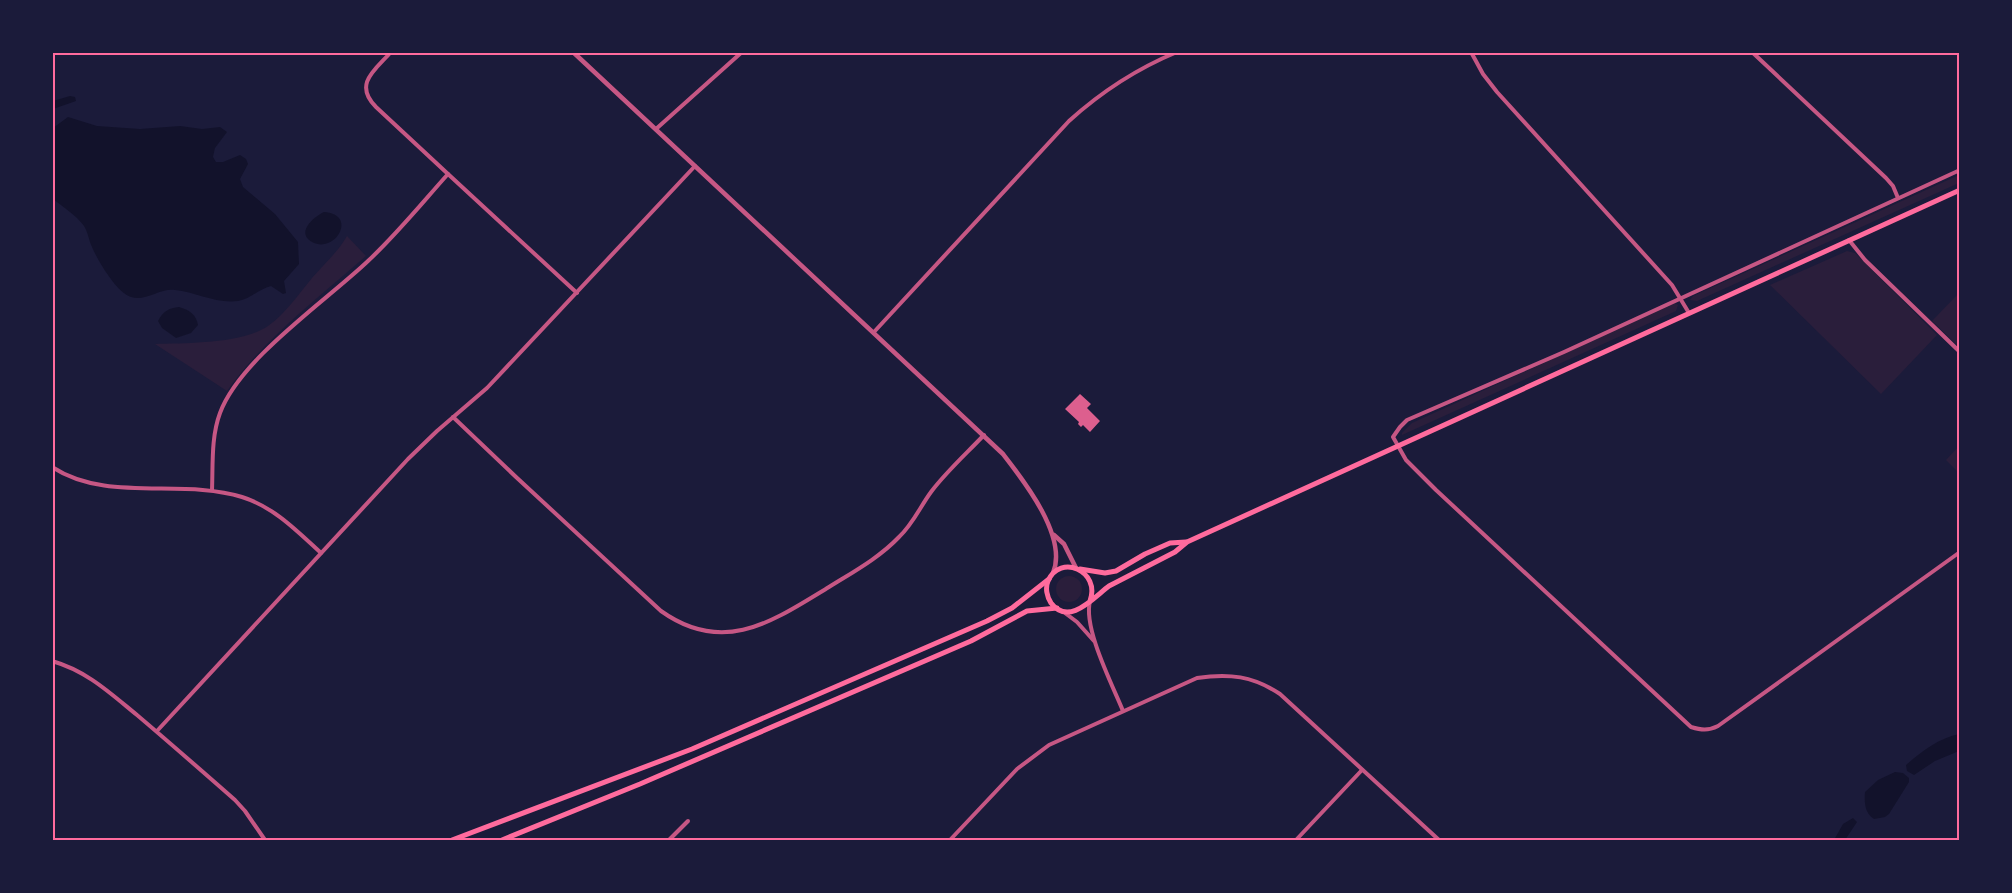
<svg xmlns="http://www.w3.org/2000/svg" width="2012" height="893" font-family="Figtree,sans-serif">
<style>
.green{fill:#2a1e3b}
.water{fill:#12122b}
.building{fill:#dd5f8e}
.lines{fill:none;stroke-linecap:round;stroke-linejoin:round}
.minor{stroke:#c65784;stroke-width:4}
.tertiary{stroke:#c65784;stroke-width:4.5}
.secondary{stroke:#ff6b9d;stroke-width:5}
.neatline{fill:none;stroke:#ff6b9d;stroke-width:2}
</style>
<rect width="100%" height="100%" fill="#1b1b3a"/>
<g class="green">
<path d="M 1959,175 L 1959,183 L 1697,301 L 1690,300 L 1693,296 Z"/>
<path d="M 347,236 L 366,256 C 318,298 265,338 227,391 L 155,344 C 186,343 242,344 268,326 C 286,313 298,295 312,278 C 324,264 338,252 347,236 Z"/>
<path d="M 1847,251 L 1855,253 L 1937,335 L 1881,394 L 1770,285 Z"/>
<path d="M 1959,293 L 1959,347 L 1932,321 Z"/>
<path d="M 1675,303 L 1678,305 L 1676,311 L 1402,435 L 1402,433 L 1412,423 Z"/>
<path d="M 1959,446 L 1959,473 L 1946,460 Z"/>
<circle cx="1069" cy="589" r="13"/>
</g>
<g class="water">
<path d="M 70,96 L 75,97 L 76,101 L 53,109 L 53,101 Z"/>
<path d="M 68,117 L 97,126 L 140,129 L 180,126 L 202,129 L 220,127 L 227,132 L 215,148 L 213,157 L 216,162 L 223,162 L 240,155 L 246,159 L 248,164 L 240,179 L 243,187 L 275,214 L 298,242 L 299,264 L 284,281 L 286,293 L 283,294 L 271,286 C 259,289 250,299 238,301 C 216,304 196,292 175,290 C 160,288 145,302 131,297 C 117,293 98,261 92,247 C 89,241 88,232 84,226 C 76,215 63,207 53,199 L 53,128 Z"/>
<path d="M 324,212 C 357,214 337,252 314,243 C 294,234 313,217 324,212 Z"/>
<path d="M 179,307 C 189,310 196,314 198,325 L 191,333 L 176,338 L 162,328 L 158,321 C 163,311 169,308 179,307 Z"/>
<path d="M 1959,734 L 1959,751 L 1935,761 L 1914,775 L 1907,771 L 1906,765 C 1923,750 1938,739 1959,734 Z"/>
<path d="M 1895,772 L 1903,773 L 1909,778 L 1909,782 L 1889,814 L 1885,817 L 1874,819 C 1865,814 1864,802 1865,792 L 1878,780 Z"/>
<path d="M 1853,818 L 1857,822 L 1845,840 L 1834,840 L 1843,824 Z"/>
</g>
<path class="building" d="M 1080,394 L 1091,404 L 1087,408 L 1100,421 L 1090,432 L 1083,425 L 1081,427 L 1078,424 L 1079,422 L 1065,409 Z"/>
<g class="lines">
<g class="minor">
<path d="M 1471,52 L 1483,74 L 1497,92 L 1672,285 L 1689,313"/>
<path d="M 1752,52 L 1886,178 L 1893,186 L 1898,198"/>
<path d="M 656,129 L 742,52"/>
<path d="M 1960,170 L 1564,352 L 1407,420 L 1400,427 L 1393,437 L 1406,460 L 1436,490 L 1691,727 C 1701,730 1708,731 1718,726 L 1960,552"/>
<path d="M 448,174 L 577,293"/>
<path d="M 1849,240 L 1865,260 L 1960,352"/>
<path d="M 874,332 L 1069,121 C 1101,92 1136,69 1177,52"/>
<path d="M 453,417 L 516,477 L 661,611 C 724,656 773,621 829,587 C 853,572 879,558 899,537 C 913,524 920,507 931,492 C 946,472 966,454 984,435"/>
<path d="M 52,467 C 107,503 182,478 242,497 C 274,507 297,531 321,553"/>
<path d="M 212,490 C 213,465 211,437 220,413 C 240,359 326,301 368,261 C 397,234 422,203 448,174 L 376,107 C 353,84 375,70 391,52"/>
<path d="M 1090,601 C 1083,628 1112,684 1123,711"/>
<path d="M 1065,613 L 1077,622 L 1094,641"/>
<path d="M 52,661 C 87,671 110,693 137,715 C 170,743 202,771 235,800 L 245,811 L 265,840"/>
<path d="M 157,731 L 408,459 L 437,431 L 487,388 L 695,166"/>
<path d="M 669,840 L 688,821"/>
<path d="M 950,840 L 1017,769 L 1049,745 L 1197,678 C 1229,673 1253,676 1280,694 L 1439,840"/>
<path d="M 1296,840 L 1362,770"/>
</g>
<g class="tertiary">
<path d="M 573,52 L 1003,454 C 1024,481 1068,537 1053,573"/>
<path d="M 1054,535 L 1064,544 L 1076,568"/>
</g>
<g class="secondary">
<path d="M 1080,569 L 1105,573 L 1116,571 L 1145,554 L 1170,543 L 1186,542"/>
<path d="M 1090,601 C 1101,571 1060,553 1048,581 C 1045,588 1047,597 1051,603 C 1069,627 1094,597 1109,586 L 1175,552 L 1187,542 L 1960,190"/>
<path d="M 452,840 L 692,749 L 987,621 L 1012,608 L 1049,579"/>
<path d="M 502,840 L 640,784 L 971,641 L 1027,611 L 1057,608"/>
</g>
</g>
<rect width="2012" height="893" fill="none" stroke="#1b1b3a" stroke-width="108"/>
<rect x="54" y="54" width="1904" height="785" class="neatline"/>
</svg>
